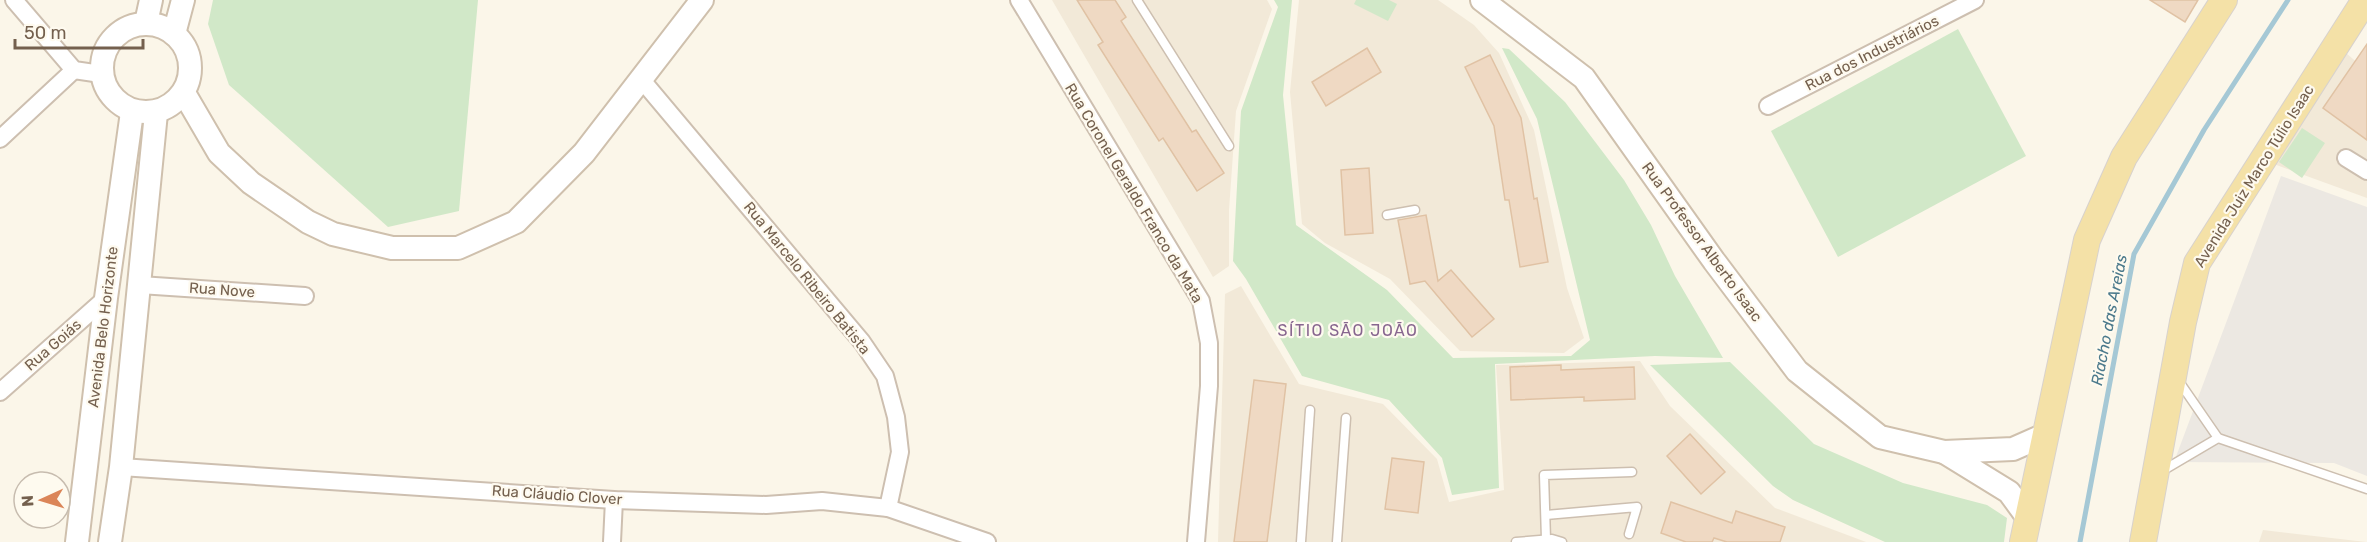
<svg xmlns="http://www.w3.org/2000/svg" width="2367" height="542" font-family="Rubik,sans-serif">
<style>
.residential{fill:#f2e9d8}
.industrial{fill:#ece8e2}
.green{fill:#d1e8c8}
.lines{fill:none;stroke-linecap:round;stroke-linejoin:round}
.stream{stroke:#a5c8d5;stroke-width:5}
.building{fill:#efd9c3;stroke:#e0c2a4;stroke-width:1.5}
.lane-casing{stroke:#cdbfb0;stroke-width:11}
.street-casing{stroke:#cdbfb0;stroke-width:20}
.secondary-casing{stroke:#cfc0ad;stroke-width:26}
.primary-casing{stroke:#d8d2cd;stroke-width:28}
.lane{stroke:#fff;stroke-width:8}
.street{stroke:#fff;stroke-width:16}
.secondary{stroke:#fff;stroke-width:22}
.primary{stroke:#f4e1a7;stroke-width:26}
.labels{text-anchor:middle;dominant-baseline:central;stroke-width:4.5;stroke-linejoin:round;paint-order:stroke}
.street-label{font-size:15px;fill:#74604e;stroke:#fefaef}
.water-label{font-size:16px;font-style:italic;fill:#4c7a8c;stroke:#fefaef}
.neighbourhood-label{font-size:16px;letter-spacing:1.5px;fill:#87668f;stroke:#fefaef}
</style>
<rect width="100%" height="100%" fill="#fbf6e9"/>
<g class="residential">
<path d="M 1052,0 L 1267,0 L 1272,9 L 1236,111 L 1229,210 L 1229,266 L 1213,277 Z"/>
<path d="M 1299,0 L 1438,0 L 1474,25 L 1499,53 L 1534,130 L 1567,288 L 1584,338 L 1564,353 L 1460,351 L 1390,279 L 1325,243 L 1302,224 L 1290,92 Z"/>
<path d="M 2346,53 L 2367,71 L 2367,198 L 2271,163 Z"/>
<path d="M 1241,286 L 1299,384 L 1383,404 L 1437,459 L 1449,502 L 1504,490 L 1496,365 L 1640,361 L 1670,406 L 1775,508 L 1866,542 L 1218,542 L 1225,294 Z"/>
<path d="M 2263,530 L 2366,542 L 2259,542 Z"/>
</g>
<path class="industrial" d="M 2281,176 L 2367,207 L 2367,476 L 2334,463 L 2174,462 Z"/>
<g class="green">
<path d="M 213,0 L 478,0 L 459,211 L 388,227 L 229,85 L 208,24 Z"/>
<path d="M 1274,0 L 1292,0 L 1283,95 L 1296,225 L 1387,290 L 1453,358 L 1571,356 L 1590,340 L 1537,119 L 1502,48 L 1509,49 L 1565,102 L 1624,180 L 1651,225 L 1675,276 L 1723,358 L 1655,356 L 1495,364 L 1499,488 L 1452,495 L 1442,458 L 1389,400 L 1302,376 L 1246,279 L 1233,261 L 1241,111 L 1278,7 Z"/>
<path d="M 1356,0 L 1389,0 L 1397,4 L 1388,21 L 1354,4 Z"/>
<path d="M 1958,29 L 2026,156 L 1838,257 L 1771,131 Z"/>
<path d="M 2302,128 L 2325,143 L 2302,178 L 2279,162 Z"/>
<path d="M 1730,362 L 1814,444 L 1903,483 L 1987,505 L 2007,518 L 2004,542 L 1885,542 L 1793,500 L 1773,486 L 1650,365 Z"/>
</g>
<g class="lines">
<path class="stream" d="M 2080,542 L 2134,254 L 2204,130 L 2288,0"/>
</g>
<g class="building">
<path d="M 1077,0 L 1115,0 L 1126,17 L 1121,21 L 1192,132 L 1196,130 L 1224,173 L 1197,191 L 1163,138 L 1159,141 L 1098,45 L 1103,42 Z"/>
<path d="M 2150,0 L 2198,0 L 2185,22 Z"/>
<path d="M 2367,44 L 2367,140 L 2323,108 Z"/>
<path d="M 1367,48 L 1381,72 L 1326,106 L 1312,82 Z"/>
<path d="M 1490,55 L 1521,118 L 1534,199 L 1537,198 L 1548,262 L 1520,267 L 1509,200 L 1505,200 L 1494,126 L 1465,67 Z"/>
<path d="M 1369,168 L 1373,233 L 1345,235 L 1341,170 Z"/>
<path d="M 1426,215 L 1438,281 L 1451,270 L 1494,319 L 1472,337 L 1425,281 L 1410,284 L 1398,220 Z"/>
<path d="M 1561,365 L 1561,370 L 1634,367 L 1635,399 L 1584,401 L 1584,397 L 1511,400 L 1510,367 Z"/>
<path d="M 1254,380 L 1286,384 L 1272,503 L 1267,542 L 1234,542 Z"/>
<path d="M 1690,434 L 1725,472 L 1701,494 L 1667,456 Z"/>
<path d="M 1392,458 L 1424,462 L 1418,513 L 1385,509 Z"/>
<path d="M 1671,502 L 1732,523 L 1736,511 L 1785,527 L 1780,542 L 1727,542 L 1714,538 L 1712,542 L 1686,542 L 1661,533 Z"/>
</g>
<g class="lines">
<defs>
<g id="lane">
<path d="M 1137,0 L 1229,146"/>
<path d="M 1387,215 L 1415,210"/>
<path d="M 2178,380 L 2218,438 L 2367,489"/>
<path d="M 2162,471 L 2218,438"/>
<path d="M 1546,515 L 1637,507 L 1629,534"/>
<path d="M 1546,539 L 1544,475 L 1632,472"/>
<path d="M 1301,542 L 1310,410"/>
<path d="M 1337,542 L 1346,418"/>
<path d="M 1516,542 L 1552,539 L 1562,542"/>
</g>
<g id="street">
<path d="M 14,0 L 74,70 L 101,74"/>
<path d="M 1019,0 L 1201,301 L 1209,343 L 1209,386 L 1196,542"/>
<path d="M 641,79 L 862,342 L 885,376 L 896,417 L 900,452 L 888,508"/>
<path d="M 1768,106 L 1975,0"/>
<path d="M 0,139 L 74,70"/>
<path d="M 2346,158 L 2367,171"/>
<path d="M 140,285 L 305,296"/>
<path d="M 0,392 L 106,298"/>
<path d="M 121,467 L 614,500 L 766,505 L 822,501 L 888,508 L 987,542"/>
<path d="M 612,542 L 614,500"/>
</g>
<g id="secondary">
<path d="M 1482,0 L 1584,78 L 1714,261 L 1797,371 L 1880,437 L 1944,452"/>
<path d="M 146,23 L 151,0"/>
<circle cx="146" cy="68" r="44"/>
<path d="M 174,34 L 183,0"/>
<path d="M 184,93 L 219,153 L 251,183 L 308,222 L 333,234 L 392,248 L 458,248 L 516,222 L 584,153 L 702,0"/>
<path d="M 2028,518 L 2009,492 L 1944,452 L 2013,449 L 2045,435"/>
<path d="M 77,542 L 106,298 L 132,112"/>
<path d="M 110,542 L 121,467 L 156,113"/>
</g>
<g id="primary">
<path d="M 2023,542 L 2087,240 L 2124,157 L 2224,0"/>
<path d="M 2143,542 L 2183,322 L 2197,263 L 2365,0"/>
</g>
</defs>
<use href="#lane" class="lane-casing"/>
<use href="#street" class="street-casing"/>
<use href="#secondary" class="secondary-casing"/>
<use href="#primary" class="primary-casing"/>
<use href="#lane" class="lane"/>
<use href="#street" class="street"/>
<use href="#secondary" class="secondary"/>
<use href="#primary" class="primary"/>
</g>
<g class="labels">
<g class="street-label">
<text transform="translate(1872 53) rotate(-27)">Rua dos Industriários</text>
<text transform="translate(2254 176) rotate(-58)">Avenida Juiz Marco Túlio Isaac</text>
<text transform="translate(1134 193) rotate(59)">Rua Coronel Geraldo Franco da Mata</text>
<text transform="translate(1702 242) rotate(54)">Rua Professor Alberto Isaac</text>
<text transform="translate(807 278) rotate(51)">Rua Marcelo Ribeiro Batista</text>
<text transform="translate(222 290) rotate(4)">Rua Nove</text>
<text transform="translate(103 327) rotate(-83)">Avenida Belo Horizonte</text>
<text transform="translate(53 345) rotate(-41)">Rua Goiás</text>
<text transform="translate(557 495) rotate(4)">Rua Cláudio Clover</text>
</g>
<g class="water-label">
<text transform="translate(2109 320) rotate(-79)">Riacho das Areias</text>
</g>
<g class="neighbourhood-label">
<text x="1348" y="330">SÍTIO SÃO JOÃO</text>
</g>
</g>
<g transform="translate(42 500) rotate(266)"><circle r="28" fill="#fefaef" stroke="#c7bcaf" stroke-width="1.5"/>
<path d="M0-4.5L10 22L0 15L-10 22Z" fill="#db8558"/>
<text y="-9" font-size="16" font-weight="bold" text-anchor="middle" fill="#74604e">N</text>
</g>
<path d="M15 39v9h128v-9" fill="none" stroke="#74604e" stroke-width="3"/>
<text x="24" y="39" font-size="18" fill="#74604e" stroke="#fefaef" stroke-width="4.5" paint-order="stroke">50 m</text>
</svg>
